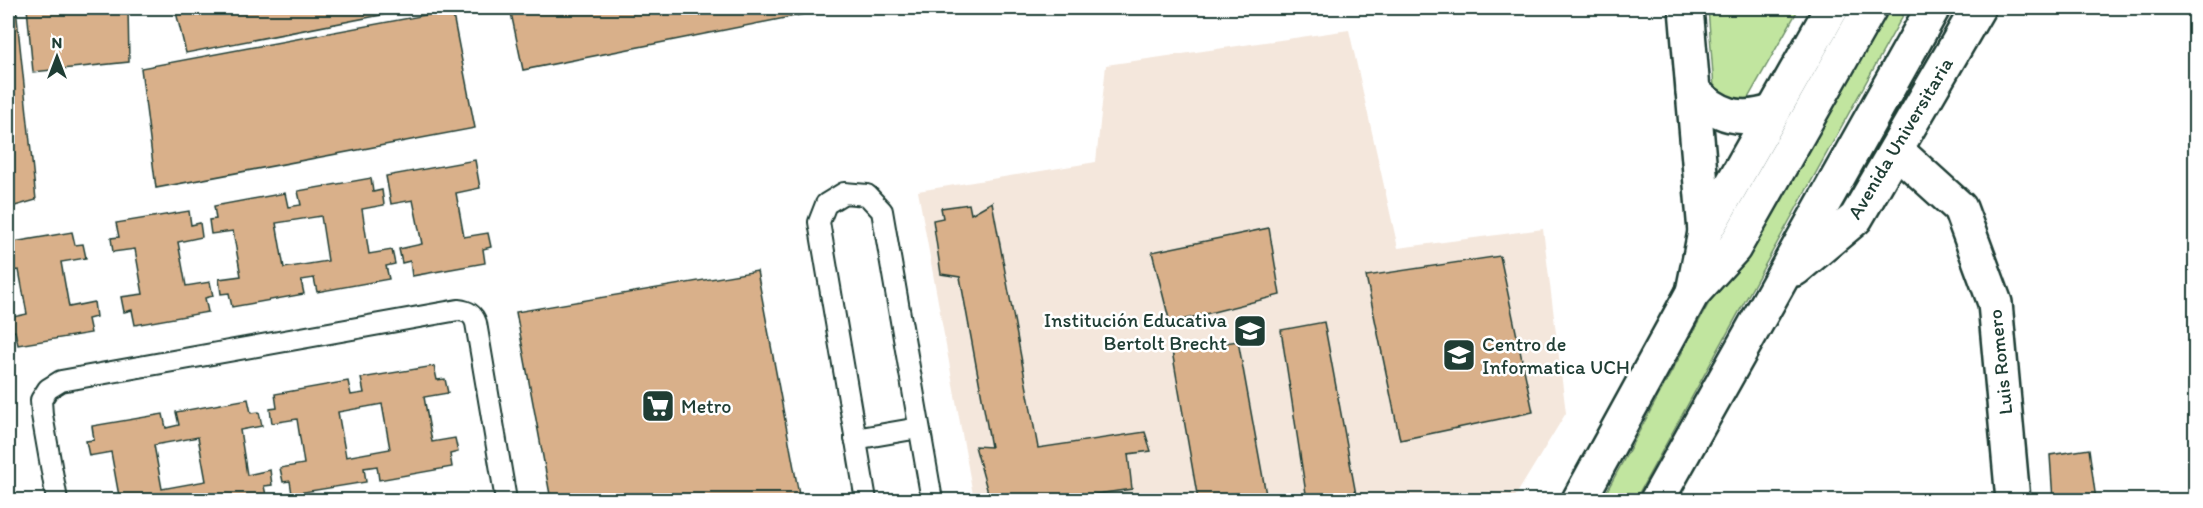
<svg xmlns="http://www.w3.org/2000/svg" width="2203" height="508" font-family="Itim,sans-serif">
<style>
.built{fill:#f4e7dc}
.green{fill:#c1e59f;stroke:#70916a;stroke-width:1.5}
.building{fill:#d9b08a;stroke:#1f3d34;stroke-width:1.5;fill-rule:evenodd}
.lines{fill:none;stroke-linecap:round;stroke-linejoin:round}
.lane-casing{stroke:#1f3d34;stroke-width:24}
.street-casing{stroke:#1f3d34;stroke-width:38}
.secondary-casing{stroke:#1f3d34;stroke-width:38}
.primary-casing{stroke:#1f3d34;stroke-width:38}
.lane{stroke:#fff;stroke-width:20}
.street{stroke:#fff;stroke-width:33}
.secondary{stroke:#fff;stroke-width:33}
.primary{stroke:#fff;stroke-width:33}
.labels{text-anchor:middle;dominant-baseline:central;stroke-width:5;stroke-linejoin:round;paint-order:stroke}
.street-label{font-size:20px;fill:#1f3d34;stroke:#fff}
.poi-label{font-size:20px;fill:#1f3d34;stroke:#fff;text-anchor:start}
</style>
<rect width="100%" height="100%" fill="#fff"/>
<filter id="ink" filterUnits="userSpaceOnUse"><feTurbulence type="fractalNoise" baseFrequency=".0167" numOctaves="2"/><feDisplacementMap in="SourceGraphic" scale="12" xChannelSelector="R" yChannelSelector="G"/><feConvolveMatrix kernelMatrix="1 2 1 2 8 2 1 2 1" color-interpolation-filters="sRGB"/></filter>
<g filter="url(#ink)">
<path class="built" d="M 1349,30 L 1398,248 L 1543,229 L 1566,413 L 1513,500 L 974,500 L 918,191 L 1096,162 L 1106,65 Z"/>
<g class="green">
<path d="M 1708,8 L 1799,8 L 1744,105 L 1714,88 Z"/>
<path d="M 1869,8 L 1907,8 L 1635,500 L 1602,500 Z"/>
</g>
<g class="building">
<path d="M 8,8 L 16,8 L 36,200 L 8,208 Z"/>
<path d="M 27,8 L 128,8 L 129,62 L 33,72 Z"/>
<path d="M 175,8 L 417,8 L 186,53 Z"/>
<path d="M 510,8 L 824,8 L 825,10 L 523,70 Z"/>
<path d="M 452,10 L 475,128 L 156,188 L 141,68 Z"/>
<path d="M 475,160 L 480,188 L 456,193 L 464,237 L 488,233 L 491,247 L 483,249 L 485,263 L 412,276 L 410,261 L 402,263 L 399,249 L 422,244 L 413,200 L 391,204 L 386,176 Z"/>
<path d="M 371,178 L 373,192 L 382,190 L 384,205 L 362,209 L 369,254 L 392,250 L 395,264 L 386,266 L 389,279 L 317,292 L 314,278 L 301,280 L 304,294 L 232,307 L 229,293 L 221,294 L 219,279 L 241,276 L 233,231 L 211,234 L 209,220 L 216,219 L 214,206 L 285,193 L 288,207 L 301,205 L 298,191 ZM 321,216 L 328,261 L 284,268 L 276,223 Z"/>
<path d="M 992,202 L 1038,448 L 1145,432 L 1151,451 L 1128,454 L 1132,489 L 1055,500 L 990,500 L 975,446 L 991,447 L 960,277 L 941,274 L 933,220 L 943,218 L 941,208 L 969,204 L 971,214 Z"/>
<path d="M 189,211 L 191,225 L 200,223 L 202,237 L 178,242 L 186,286 L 210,282 L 213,296 L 205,298 L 208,312 L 135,325 L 132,310 L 124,312 L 121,297 L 143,294 L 135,249 L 113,252 L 111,238 L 119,237 L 116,223 Z"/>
<path d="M 1269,228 L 1280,295 L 1170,323 L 1152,252 Z"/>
<path d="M 72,232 L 75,245 L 83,244 L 86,258 L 61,262 L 69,307 L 94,302 L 96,317 L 88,319 L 91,333 L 18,345 L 15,331 L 8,332 L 8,318 L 27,314 L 19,270 L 8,271 L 8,243 Z"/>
<path d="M 1500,256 L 1533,412 L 1400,440 L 1366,276 Z"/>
<path d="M 757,271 L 800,500 L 551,500 L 516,312 Z"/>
<path d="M 1324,322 L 1357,500 L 1307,500 L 1281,330 Z"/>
<path d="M 1238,341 L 1267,500 L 1198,500 L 1172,351 Z"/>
<path d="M 434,366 L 437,380 L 445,379 L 448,393 L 424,397 L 432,442 L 455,438 L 458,452 L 450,454 L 452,467 L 379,480 L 377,466 L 364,468 L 366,482 L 292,494 L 290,481 L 283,482 L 280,468 L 304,464 L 297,419 L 272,423 L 270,409 L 277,408 L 275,394 L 348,381 L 351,395 L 364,393 L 361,378 ZM 382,404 L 390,449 L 346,457 L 338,412 Z"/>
<path d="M 248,399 L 251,413 L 259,412 L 262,426 L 240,430 L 247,475 L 270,470 L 272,485 L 264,486 L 267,500 L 192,500 L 191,499 L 97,500 L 119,496 L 111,452 L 89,456 L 86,441 L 94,440 L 92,426 L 163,414 L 166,428 L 179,425 L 176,412 ZM 198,437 L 206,481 L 162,489 L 154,445 Z"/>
<path d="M 2089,449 L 2096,500 L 2053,500 L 2050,455 Z"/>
</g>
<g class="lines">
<defs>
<g id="lane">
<path d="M 855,439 L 919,428"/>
<path d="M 57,500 L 42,415 L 41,400 L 48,389 L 61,381 L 458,310 C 468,311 473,314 476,323 L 506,500"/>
<path d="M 866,500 L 819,222 L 826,204 L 844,193 L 867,195 L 882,211 L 932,500"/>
</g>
<path id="street" d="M 1896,150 L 1960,208 L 1995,303 L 2013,500"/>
<g id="secondary">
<path d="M 1686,8 L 1705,232"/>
<path d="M 1693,91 C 1718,116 1740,123 1774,111"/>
</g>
<g id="primary">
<path d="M 1795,269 L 1856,218 L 1978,8"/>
<path d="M 1693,292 L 1705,232 L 1832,8"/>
<path d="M 1579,500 L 1692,294 L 1734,248 L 1870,8"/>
<path d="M 1657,500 L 1933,8"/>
</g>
</defs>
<use href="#lane" class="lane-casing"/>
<use href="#street" class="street-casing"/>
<use href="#secondary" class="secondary-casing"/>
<use href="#primary" class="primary-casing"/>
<use href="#lane" class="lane"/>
<use href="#street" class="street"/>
<use href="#secondary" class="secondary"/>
<use href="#primary" class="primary"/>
</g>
</g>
<defs>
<symbol id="school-square" viewBox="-11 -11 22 22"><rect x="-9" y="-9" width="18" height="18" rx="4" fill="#1f3d34" stroke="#fff"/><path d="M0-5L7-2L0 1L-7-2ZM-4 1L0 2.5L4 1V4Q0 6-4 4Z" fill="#fff"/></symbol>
<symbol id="university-square" viewBox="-11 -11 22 22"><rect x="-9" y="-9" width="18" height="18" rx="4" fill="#1f3d34" stroke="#fff"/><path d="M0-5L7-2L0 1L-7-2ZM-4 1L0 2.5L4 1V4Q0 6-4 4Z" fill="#fff"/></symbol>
<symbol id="supermarket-square" viewBox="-11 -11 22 22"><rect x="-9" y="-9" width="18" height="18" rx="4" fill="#1f3d34" stroke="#fff"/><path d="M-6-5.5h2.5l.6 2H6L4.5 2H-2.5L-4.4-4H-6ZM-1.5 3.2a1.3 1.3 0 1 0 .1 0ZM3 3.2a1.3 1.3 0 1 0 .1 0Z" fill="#fff"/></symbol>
</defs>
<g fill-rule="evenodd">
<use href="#school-square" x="1231" y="312" width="38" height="38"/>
<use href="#university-square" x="1440" y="336" width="38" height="38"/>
<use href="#supermarket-square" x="639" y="387" width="38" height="38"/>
</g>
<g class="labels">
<g class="street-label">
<text transform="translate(1900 138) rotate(-59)">Avenida Universitaria</text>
<text transform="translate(2000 362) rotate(-96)">Luis Romero</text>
</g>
<g class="poi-label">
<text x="1227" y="320" text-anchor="end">Institución Educativa<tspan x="1227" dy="23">Bertolt Brecht</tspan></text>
<text x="1482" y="344">Centro de<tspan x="1482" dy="23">Informatica UCH</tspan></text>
<text x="681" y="406">Metro</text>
</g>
</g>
<rect width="2203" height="508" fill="none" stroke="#fff" stroke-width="30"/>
<rect x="15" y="15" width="2173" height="478" fill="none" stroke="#1f3d34" stroke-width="2" filter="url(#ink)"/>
<g transform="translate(57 57)" stroke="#ffffff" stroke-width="4.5" paint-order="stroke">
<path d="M0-4.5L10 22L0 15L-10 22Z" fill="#1f3d34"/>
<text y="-9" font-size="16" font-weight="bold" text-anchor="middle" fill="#1f3d34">N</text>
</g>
</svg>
